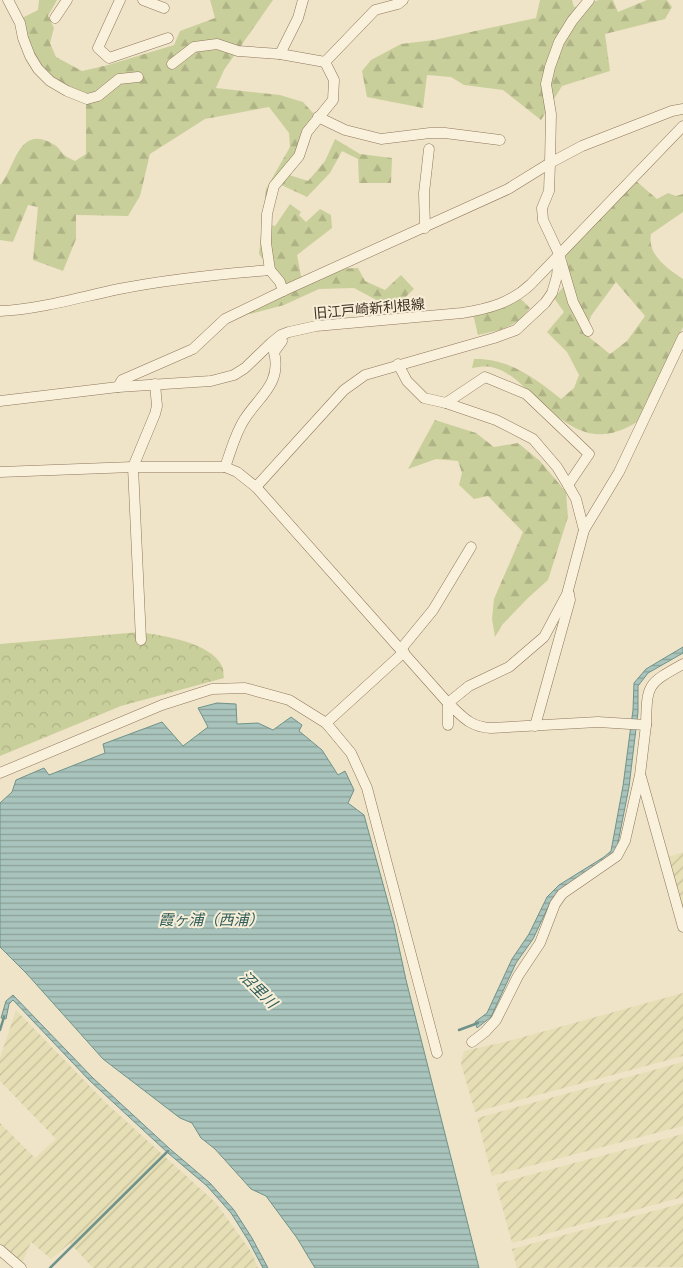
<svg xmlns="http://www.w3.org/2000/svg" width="683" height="1268" font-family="'PT Serif','Noto Sans JP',serif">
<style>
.farmland{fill:url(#farmland-furrows)}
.forest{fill:url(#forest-firs);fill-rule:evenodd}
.park{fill:url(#park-crowns)}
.water{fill:url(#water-rules);stroke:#6f938a}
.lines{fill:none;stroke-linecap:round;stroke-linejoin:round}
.stream{stroke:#6f938a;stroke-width:2.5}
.minor-casing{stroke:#8d765c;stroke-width:11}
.minor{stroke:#faf1dc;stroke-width:10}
.labels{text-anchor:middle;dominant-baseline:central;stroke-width:4;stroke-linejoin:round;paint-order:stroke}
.street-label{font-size:14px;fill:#3d2e20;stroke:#f7eed8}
.water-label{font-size:15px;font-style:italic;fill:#2f5d5a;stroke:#f7eed8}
</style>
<defs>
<pattern id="farmland-furrows" width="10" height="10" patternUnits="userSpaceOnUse" patternTransform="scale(1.25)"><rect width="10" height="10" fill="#e6deb5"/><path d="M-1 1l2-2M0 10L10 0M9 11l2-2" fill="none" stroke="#c6bf9b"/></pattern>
<pattern id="forest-firs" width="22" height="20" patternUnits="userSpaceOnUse" patternTransform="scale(1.25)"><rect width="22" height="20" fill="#c9cf9b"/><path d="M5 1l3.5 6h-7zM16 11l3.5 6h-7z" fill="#aeb285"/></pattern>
<pattern id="park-crowns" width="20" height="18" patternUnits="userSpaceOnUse" patternTransform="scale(1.25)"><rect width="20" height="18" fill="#c9cf9b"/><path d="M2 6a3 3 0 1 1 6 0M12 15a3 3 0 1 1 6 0" fill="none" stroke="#aeb285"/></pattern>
<pattern id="water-rules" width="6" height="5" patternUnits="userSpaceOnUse" patternTransform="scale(1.25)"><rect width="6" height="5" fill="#a9c4bc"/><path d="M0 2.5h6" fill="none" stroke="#8ba098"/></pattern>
</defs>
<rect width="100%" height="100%" fill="#f0e4c8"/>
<g class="farmland">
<path d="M 683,852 L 683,911 L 668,857 Z"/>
<path d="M 683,993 L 683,1056 L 475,1112 L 461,1064 L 464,1051 L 505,1042 Z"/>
<path d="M 16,1010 L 106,1103 L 216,1203 L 252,1253 L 258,1268 L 93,1268 L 70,1243 L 51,1259 L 31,1242 L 22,1263 L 0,1244 L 0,1123 L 35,1158 L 56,1139 L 0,1081 L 0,1058 Z"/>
<path d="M 683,1062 L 683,1126 L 492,1176 L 477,1118 Z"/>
<path d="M 683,1134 L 683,1197 L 512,1243 L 496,1184 Z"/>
<path d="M 683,1203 L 683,1267 L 517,1268 L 512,1249 Z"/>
</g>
<g class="forest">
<path d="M 39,0 L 57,0 L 48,16 L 54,28 L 50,43 L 56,57 L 82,71 L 108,65 L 174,45 L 180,31 L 215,18 L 210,0 L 273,0 L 224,70 L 216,88 L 280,95 L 303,102 L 314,114 L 304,128 L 298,158 L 283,173 L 308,181 L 325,161 L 335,139 L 360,154 L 392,158 L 391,183 L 359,183 L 358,159 L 342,151 L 330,173 L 307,197 L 275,182 L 265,224 L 275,226 L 290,204 L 301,212 L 299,215 L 306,222 L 320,209 L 331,215 L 332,228 L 297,255 L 302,281 L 332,269 L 358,268 L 365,281 L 385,290 L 401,275 L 414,289 L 391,311 L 382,303 L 354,288 L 319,289 L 284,305 L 250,314 L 250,304 L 283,291 L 280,282 L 259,254 L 266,189 L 290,147 L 289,133 L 269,107 L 205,119 L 150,154 L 140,196 L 128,216 L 76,215 L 76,239 L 63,271 L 33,260 L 38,207 L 28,205 L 13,242 L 0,240 L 0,185 C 16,167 18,124 53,144 C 58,146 60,151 64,155 C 67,157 71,159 75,161 L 86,154 L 86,95 L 78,96 L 34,67 L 20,19 L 38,10 Z"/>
<path d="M 540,0 L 572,0 L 574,7 L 599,0 L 613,0 L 618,12 L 647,0 L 667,0 L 672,7 L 665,19 L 605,34 L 610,71 L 562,86 L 541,120 L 503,90 L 464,85 L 451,77 L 427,75 L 423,108 L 367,97 L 362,71 L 371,60 L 401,44 L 434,40 L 536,18 Z"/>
<path d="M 636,181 L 657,199 L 668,193 L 676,196 L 683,194 L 683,212 L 651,234 C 647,255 668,269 683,279 L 683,327 L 637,422 C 587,453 561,419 524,387 C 516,379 503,369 491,367 C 486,366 478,367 472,368 L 474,359 C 508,358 535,378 561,399 L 574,388 L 579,375 L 567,352 L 547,332 L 564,312 L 554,298 L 570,279 L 565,251 ZM 616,282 L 645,316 L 627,341 L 610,354 L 585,334 L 591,316 Z"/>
<path d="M 521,299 L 530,308 C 516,328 500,330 478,335 L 473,314 L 500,307 Z"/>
<path d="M 435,420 L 476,433 L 494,447 L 518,443 L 540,461 L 566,492 L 568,517 L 548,580 L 528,598 L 502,625 L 495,637 L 492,619 L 494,599 L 523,532 L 488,496 L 474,499 L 459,485 L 462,473 L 458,461 L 436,459 L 408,469 Z"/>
</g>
<path class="park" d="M 140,632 C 164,636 210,642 222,666 C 224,669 223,674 224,678 L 121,706 L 0,756 L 0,644 Z"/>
<g class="water">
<path d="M 683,647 L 683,653 L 648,673 L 638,686 L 638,712 L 629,787 L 616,853 L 551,901 L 533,939 L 516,963 L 491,1017 L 477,1028 L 475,1022 L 487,1013 L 512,959 L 529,934 L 547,897 L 559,885 L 604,857 L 611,851 L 623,786 L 633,710 L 634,683 L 646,669 Z"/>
<path d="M 217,703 L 236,704 L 237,724 L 258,723 L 273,730 L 291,717 L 302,725 L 299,731 L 322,750 L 338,775 L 345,771 L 354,790 L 348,803 L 364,815 L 394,924 L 406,980 L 479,1268 L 315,1268 L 297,1238 L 266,1196 L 251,1189 L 215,1149 L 201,1138 L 192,1123 L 180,1118 L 103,1059 L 27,974 L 0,947 L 0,803 L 12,792 L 16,780 L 44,768 L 49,775 L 105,753 L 103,744 L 162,722 L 183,746 L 208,727 L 198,708 Z"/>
<path d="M 13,995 L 93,1078 L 170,1149 L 210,1183 L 234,1210 L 252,1238 L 268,1268 L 263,1268 L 248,1240 L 231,1213 L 207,1186 L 168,1153 L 89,1080 L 13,1000 L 9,1004 L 6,1019 L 1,1018 L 6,1001 Z"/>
</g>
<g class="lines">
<g class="stream">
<path d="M 0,1030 L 4,1017"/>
<path d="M 459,1030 L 478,1023"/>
<path d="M 50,1268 L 168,1151"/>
</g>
<defs>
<g id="minor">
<path d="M 8,0 L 20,23 L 23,38 L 30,56 L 38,69 L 50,81 L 67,91 L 87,99 L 98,96 L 119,79 L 138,77"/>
<path d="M 120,0 L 98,48 L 109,58 L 168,38"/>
<path d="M 143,0 L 164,8"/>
<path d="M 55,18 L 67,0"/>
<path d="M 280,54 L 298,18 L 303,0"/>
<path d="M 172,64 L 194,47 L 217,44 L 238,51 L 280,54 L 325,62 L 375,10 L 398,4 L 403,0"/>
<path d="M 318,117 L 345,130 L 381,139 L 430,133 L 445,133 L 500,140"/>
<path d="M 425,228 L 424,193 L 429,149"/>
<path d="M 270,270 L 266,243 L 267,214 L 274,186 L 299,156 L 307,132 L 333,100 L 334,80 L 325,62"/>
<path d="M 0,311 C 41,309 80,297 119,289 C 169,279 220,274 270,270 L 280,282 L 283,291 L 508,189 L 550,163 L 582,146 L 672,111 L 683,109"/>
<path d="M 588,331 L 573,302 L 559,254 L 543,220 L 542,208 L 549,191 L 550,163 L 551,114 L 546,84 L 550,67 L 559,42 L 572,21 L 589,0"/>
<path d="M 398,364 L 407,381 L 424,398 L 446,403 L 496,420 L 533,439 L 557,467 L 568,485 L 576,499 L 584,530 L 567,594 L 544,637 L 509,667 L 469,686 L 448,703 L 448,725"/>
<path d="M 118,387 L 122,380 L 193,349 L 225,319 L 283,291"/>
<path d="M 0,401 L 118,387 L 211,381 L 234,375 L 245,368 L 271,343 L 281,335 L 289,332 L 316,326 L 462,313 C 488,309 511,303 531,284 L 683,126"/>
<path d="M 446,403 L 485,377 L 526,394 L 589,454 L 568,485"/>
<path d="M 225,467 C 231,451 235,434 244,420 C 259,396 282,384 274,352 L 282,341 L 281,337"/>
<path d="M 0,472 L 133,467 L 225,467 L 237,472 L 256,487 L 448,703 C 463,717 470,727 491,728 L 598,722 L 646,725 L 640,775 L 625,841 L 617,856 L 562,894 L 555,904 L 540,943 L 518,976 L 496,1020 L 485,1032 L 472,1042"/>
<path d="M 256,487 L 344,390 L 365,375 L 494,338 L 516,330 L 545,303 L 552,293 L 557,276 L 559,254"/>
<path d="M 584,530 L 619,472 L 683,337"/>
<path d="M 141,640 L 133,467 L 155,414 L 157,406 L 155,384"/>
<path d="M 401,649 L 433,610 L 471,547"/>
<path d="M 326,723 L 404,652"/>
<path d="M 646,725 C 647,684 647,684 683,664"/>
<path d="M 535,726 L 570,600 L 569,594"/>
<path d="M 0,773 L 162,705 L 212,689 L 245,688 L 289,700 L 326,723 L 351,753 L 367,788 L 437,1053"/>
<path d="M 641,777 L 683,927"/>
<path d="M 0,1250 L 21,1268"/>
</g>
</defs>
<use href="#minor" class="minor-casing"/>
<use href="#minor" class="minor"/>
</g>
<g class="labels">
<g class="street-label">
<text transform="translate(369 308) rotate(-5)">旧江戸崎新利根線</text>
</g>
<g class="water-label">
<text x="211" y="919">霞ヶ浦（西浦）</text>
<text transform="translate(259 989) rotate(45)">沼里川</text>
</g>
</g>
</svg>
